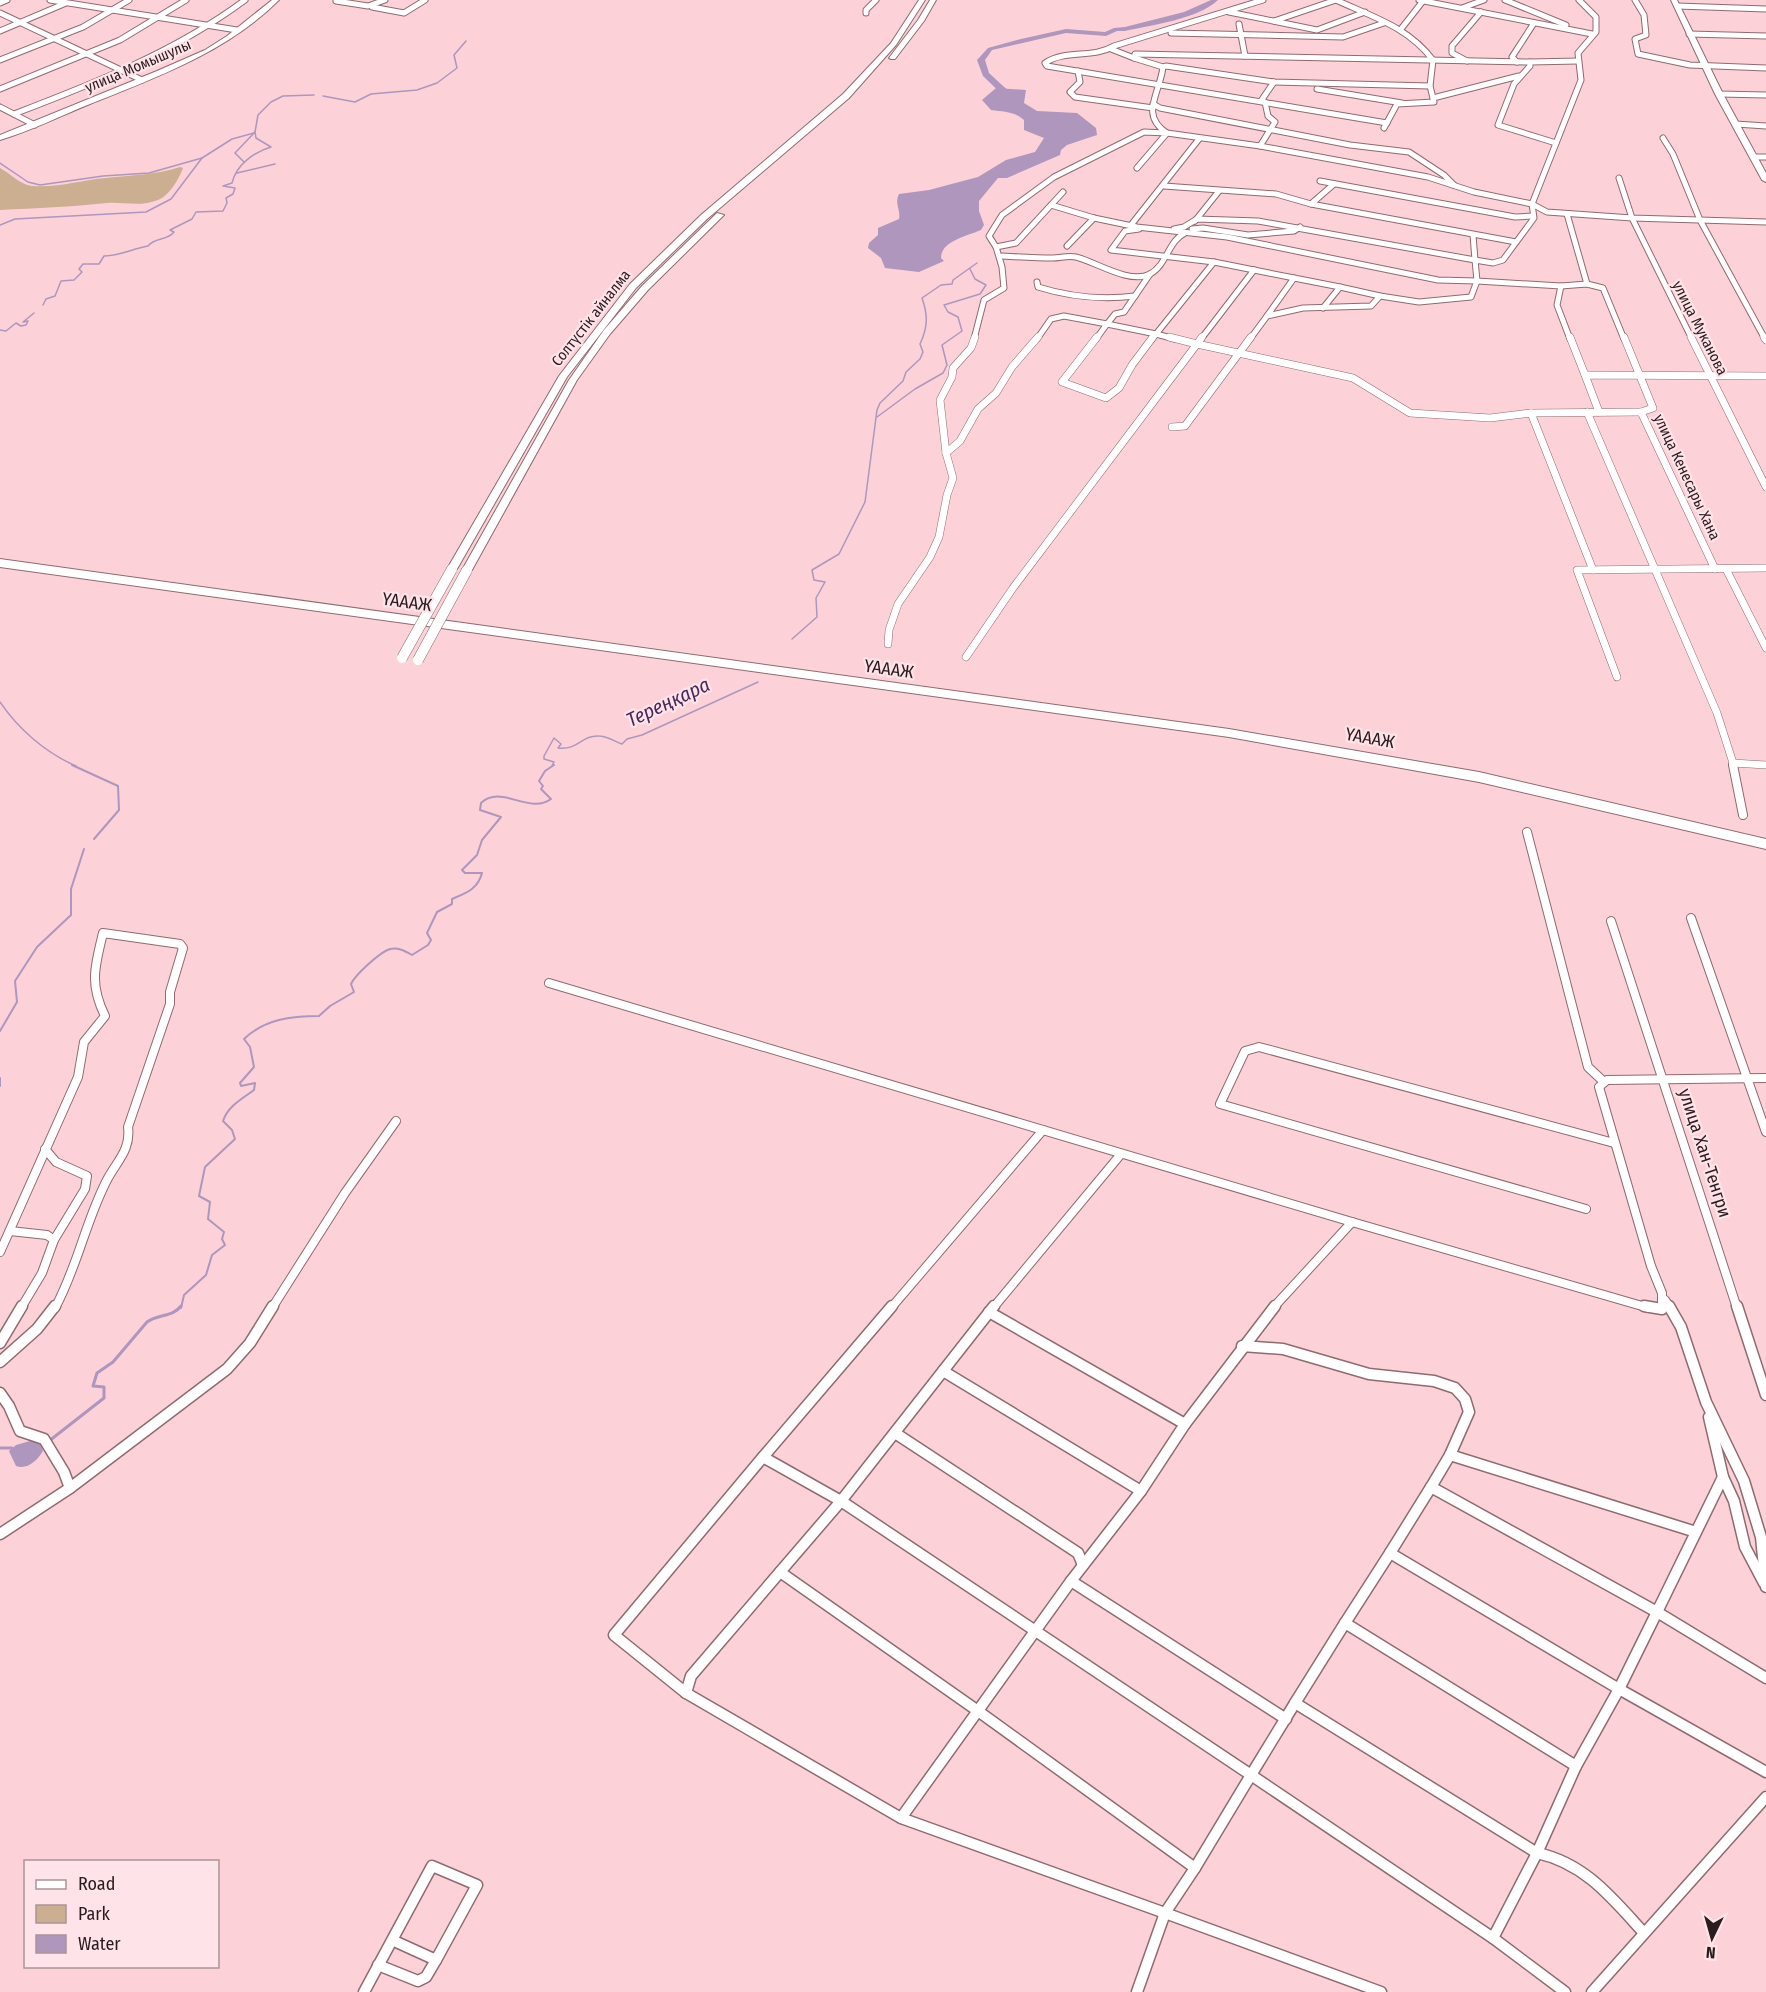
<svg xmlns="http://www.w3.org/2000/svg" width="1766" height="1992" font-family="'Fira Sans Condensed',sans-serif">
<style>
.green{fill:#ccae91}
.water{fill:#ae96bd}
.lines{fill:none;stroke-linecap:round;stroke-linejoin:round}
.stream-far2{stroke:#ae96bd;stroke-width:1.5}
.stream-far1{stroke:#ae96bd;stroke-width:2}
.stream{stroke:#ae96bd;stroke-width:3}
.river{fill:#ae96bd;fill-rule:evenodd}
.street-far3-casing{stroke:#8f6a70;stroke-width:7}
.street-far2-casing{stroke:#8f6a70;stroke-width:8}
.street-far1-casing{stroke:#8f6a70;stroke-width:10}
.street-casing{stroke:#8f6a70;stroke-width:13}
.secondary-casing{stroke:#8f6a70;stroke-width:2}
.highway-casing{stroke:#8f6a70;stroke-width:2}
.street-far3{stroke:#fff;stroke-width:5}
.street-far2{stroke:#fff;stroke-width:7}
.street-far1{stroke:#fff;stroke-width:8}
.street{stroke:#fff;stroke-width:10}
.secondary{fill:#fff;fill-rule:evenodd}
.highway{fill:#fff;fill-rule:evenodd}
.secondary-bridge-casing{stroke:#8f6a70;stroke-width:11;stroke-linecap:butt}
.secondary-bridge{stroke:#fff;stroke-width:10}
.labels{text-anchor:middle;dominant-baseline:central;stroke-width:4.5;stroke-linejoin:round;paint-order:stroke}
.far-street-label{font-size:15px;fill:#2a1b1e;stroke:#fee4e8}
.street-label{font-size:18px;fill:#2a1b1e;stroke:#fee4e8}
.water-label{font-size:20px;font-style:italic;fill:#49295b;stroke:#fee4e8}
</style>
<rect width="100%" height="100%" fill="#fcd2d8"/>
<path class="green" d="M 180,167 L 183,168 C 179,179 169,196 158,200 C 141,207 124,202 107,203 C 71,207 36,208 0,210 L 0,168 C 11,174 19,184 32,186 C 58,188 81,180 106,178 C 132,175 155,175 180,167 Z"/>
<g class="water">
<path d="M 996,88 L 1026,90 L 1024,103 L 1037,111 L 1077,113 L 1096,128 L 1097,135 L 1067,145 L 1061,150 L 1060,155 L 1007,178 L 998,178 L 979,201 L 979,211 L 984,225 L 981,230 C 967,236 941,241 941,258 L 944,261 L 919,272 L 885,268 L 881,258 L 868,248 L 869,243 L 878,235 L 878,228 L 899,219 C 901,210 894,204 899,194 L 929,190 L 978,177 L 1006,160 L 1035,152 L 1044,138 L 1024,130 L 1024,120 C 1014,111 1004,112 991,110 L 982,100 Z"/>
<path d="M 30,1441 L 40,1442 L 43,1451 C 37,1461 27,1470 16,1466 L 9,1451 L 16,1445 Z"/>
</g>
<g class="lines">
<g class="stream-far2">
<path d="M 323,96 L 355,102 L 371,94 L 417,90 L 437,83 L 457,68 L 454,55 L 466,41"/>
<path d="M 244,162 L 235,153 L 255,132 L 258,115 L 271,102 L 283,96 L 314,95"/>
<path d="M 0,163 L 28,182 L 40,185 L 103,176 L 149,173 L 202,158 L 232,139 L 254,133"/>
<path d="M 237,173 L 275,164"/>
<path d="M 0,225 L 15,219 L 146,212 L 171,199 L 202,158"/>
<path d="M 43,305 L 46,299 L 55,296 L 61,281 L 74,280 L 82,272 L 79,269 L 83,264 L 99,264 L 104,256 C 119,256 132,249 148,246 C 155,237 167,241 174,232 L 170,230 L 192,219 L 196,212 L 223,211 L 227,203 L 226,198 L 233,194 L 235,188 L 223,186 L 232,183 C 236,165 254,152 271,147 L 256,138 L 255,132"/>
<path d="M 0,330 L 6,331 L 16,323 L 21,326 L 26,325 L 28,321 L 23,322 L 34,313"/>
<path d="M 877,417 L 915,389 L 943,373 L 947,365 L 942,345 L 962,331 L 958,317 L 948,312 L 944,305 L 980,294 L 986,285 L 975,279 L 970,269"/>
<path d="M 792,639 L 817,617 L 816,598 L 825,582 L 814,580 L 812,570 L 839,554 L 865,502 L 877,410 L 880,403 L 903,381 L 906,372 L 920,359 L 923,352 L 920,344 C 928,327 928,315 922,298 L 941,285 L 952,284 L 953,280 L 977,263"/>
<path d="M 0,702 C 18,729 46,753 76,766"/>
<path d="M 552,766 L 554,762 L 544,759 L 544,756 L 554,738 L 561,744 L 558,748 C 580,750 581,735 599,736 C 607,736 614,741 622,744 L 627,739 L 642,735 L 758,682"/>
</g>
<g class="stream-far1">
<path d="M 72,765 L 118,786 L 119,810 L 94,839"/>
<path d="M 0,1031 L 17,1002 L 15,981 L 37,947 L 71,915 L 71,889 L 84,849"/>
<path d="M 0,1078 L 0,1086"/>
<path d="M 181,1308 L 184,1295 L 206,1275 L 212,1255 L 225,1245 L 222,1239 L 224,1232 L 208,1219 L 210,1202 L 199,1196 L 205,1167 L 235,1139 L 232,1130 L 223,1121 C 228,1106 242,1099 254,1090 L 255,1083 L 241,1086 L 240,1083 L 254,1067 L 250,1047 L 244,1039 C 265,1019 291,1016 319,1016 L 330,1006 L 354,992 L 351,984 C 355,975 380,952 390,949 C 398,947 405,951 412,955 L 428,945 L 431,940 L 427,933 L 437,912 L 452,904 L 452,899 C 466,893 478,889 482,873 L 465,873 L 462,870 L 477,855 L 482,840 L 501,817 L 480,810 L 481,803 C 501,784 529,815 551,799 L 541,789 L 543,786 L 539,781 L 545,771 L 554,765"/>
</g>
<g class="stream">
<path d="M 49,1441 L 104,1398 L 104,1387 L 93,1386 L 97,1373 L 113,1362 L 147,1322 C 158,1314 173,1317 181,1306"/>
<path d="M 0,1448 L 12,1448"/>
</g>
<path class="river" d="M 1211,0 L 1218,0 C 1198,19 1152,25 1125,31 L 1117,31 L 1106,36 L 1066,33 L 992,50 L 985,60 L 989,73 L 1016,98 L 1016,102 L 1010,102 L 983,76 L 977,60 L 988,48 L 1021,39 L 1066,29 L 1105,32 L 1114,28 L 1125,27 L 1184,12 Z"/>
<defs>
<g id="street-far3">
<path d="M 50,0 L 237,30"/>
<path d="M 1263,0 L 1114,46 C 1092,59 1066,49 1045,63 L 1047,66 L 1387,123"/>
<path d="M 1336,0 C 1373,17 1408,27 1433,60 L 1430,86 L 1434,102 L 1397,104 L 1384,128"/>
<path d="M 1419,0 L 1592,34"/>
<path d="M 1505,0 L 1566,25"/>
<path d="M 1579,0 L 1596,17 L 1596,32 L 1578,53 L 1581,80 L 1532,204 L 1534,218 L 1503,260 L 1493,263 L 1475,260 L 1477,281 L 1561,286 L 1587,284 L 1603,288 L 1624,339"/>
<path d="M 1635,0 L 1644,15 L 1646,35 L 1635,39 L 1638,54 L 1690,65 L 1766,68"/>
<path d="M 336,1 L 368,6 L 385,0"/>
<path d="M 0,3 L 7,0"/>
<path d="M 1677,6 L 1766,9"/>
<path d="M 372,7 L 404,13 L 425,0"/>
<path d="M 1462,8 L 1484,0"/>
<path d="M 1229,12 L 1317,30 L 1365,12"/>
<path d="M 0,13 L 142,80"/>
<path d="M 866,13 L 866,10 L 876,0"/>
<path d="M 1274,21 L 1336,0"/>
<path d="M 1239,24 L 1245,56"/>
<path d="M 1401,29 L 1423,1"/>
<path d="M 0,31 L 66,3"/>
<path d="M 1171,33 L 1343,37 L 1384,23"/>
<path d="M 1689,34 L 1766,36"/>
<path d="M 1111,49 L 1134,58 L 1135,54 L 1530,62"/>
<path d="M 1134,58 L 1163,67"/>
<path d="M 0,60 L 83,27 L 129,0"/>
<path d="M 1467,61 L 1452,53 L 1452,46 L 1481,12"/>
<path d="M 1517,62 L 1512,57 L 1534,23"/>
<path d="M 1078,71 L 1080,82 L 1070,92 L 1075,97 L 1153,108"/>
<path d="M 1430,86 L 1274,82 L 1166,66 L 1163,67 C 1160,93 1139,115 1167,133 L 1260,146 L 1428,177 L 1474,192 L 1532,204 L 1547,212 L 1632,218 L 1766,222"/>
<path d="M 0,89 L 120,40 L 186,0"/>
<path d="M 1317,89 L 1402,103"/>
<path d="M 1719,94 L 1766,95"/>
<path d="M 1433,98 L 1519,76"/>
<path d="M 1261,101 L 1274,82"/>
<path d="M 1153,104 L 1160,108 L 1350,145 L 1409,152 L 1444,175 L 1454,185"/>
<path d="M 0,107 L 35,125"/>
<path d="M 14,114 C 95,83 175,52 245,0"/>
<path d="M 1736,124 L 1766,126"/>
<path d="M 1663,138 L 1673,154 L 1700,220 L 1765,339"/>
<path d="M 1556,143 L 1498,125 L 1514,84 L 1530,66 L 1530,62 L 1578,61"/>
<path d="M 1260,146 L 1275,122 L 1268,116 L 1265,102"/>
<path d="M 1754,157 L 1766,157"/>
<path d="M 1619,178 L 1632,218 L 1692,339"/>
<path d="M 1320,181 L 1515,217 L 1533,216"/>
<path d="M 1334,184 L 1311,204 L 1516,242"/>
<path d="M 1164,186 L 1276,194 L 1311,204"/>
<path d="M 1063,192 L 1016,243 L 996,247 L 989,236 L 1002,215 L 1054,177 L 1144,132 L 1167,133 L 1137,168"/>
<path d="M 1051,205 L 1094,218 L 1137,227 L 1227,237 L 1438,280 L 1477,281 L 1471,297 L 1419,302 L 1380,296 L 1371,306 L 1303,308 L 1267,316 L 1250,339"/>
<path d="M 1567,214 L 1587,284"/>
<path d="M 1195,221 L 1219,191"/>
<path d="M 1131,225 L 1199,139"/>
<path d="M 1139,229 L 1125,231 L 1111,250 L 1214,262"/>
<path d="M 1174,229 L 1184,227 L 1197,219 L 1258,221 L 1475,260 L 1473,235"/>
<path d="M 1192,229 L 1203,228 L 1248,235 L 1294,231 L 1300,227"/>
<path d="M 1067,246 L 1094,218"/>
<path d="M 1002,256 C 1019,257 1036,258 1053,258 C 1060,258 1068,255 1076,257 C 1094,261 1130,285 1150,274 C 1167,265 1168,241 1185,233"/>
<path d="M 1254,270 L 1294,278"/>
<path d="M 1037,282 L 1038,287 C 1070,297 1102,300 1135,296"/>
<path d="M 1561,286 L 1557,305 L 1570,339"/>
<path d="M 1323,308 L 1340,287 L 1380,296"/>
<path d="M 1267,316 L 1294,278 L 1340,287"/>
<path d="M 1107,324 L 1156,334 L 1152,339"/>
<path d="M 1107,324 L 1115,314 L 1124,312 L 1150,274"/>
<path d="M 974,339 L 984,300 L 1004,288 L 1002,267 L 996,247"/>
<path d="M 1037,339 L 1051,319 L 1064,316 L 1107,324"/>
<path d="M 1096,339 L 1107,324"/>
<path d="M 1175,339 L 1156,334 L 1214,262 L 1254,270"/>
<path d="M 1201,339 L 1254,270"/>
</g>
<g id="street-far2">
<path d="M 1097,337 L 1062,382 L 1106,398 L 1119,388 L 1132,365 L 1153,337"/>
<path d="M 1169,337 L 1197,344 L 1202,337"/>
<path d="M 1570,337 L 1585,375"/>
<path d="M 1624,337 L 1653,408 L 1641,412 L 1715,569"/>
<path d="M 1691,337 L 1766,487"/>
<path d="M 1764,337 L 1766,340"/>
<path d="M 1587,412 L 1717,713 L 1734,766"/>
<path d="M 1599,412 L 1585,375 L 1766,376"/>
<path d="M 1172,427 L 1185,426 L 1251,337"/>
<path d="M 946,453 L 960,441 L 978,409 L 996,393 L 1012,367 L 1038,337"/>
<path d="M 1726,569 L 1766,648"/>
<path d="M 1593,570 L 1531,413 L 1641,412"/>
<path d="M 888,644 L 889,630 L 898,604 L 930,557 L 939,537 L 947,495 L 953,478 L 946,453 L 940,400 L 952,377 L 953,368 L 971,348 L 975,337"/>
<path d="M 966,657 L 1013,588 L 1197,344 L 1353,378 L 1410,413 L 1490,418 L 1531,413"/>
<path d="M 1617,677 L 1577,570 L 1766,568"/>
<path d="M 1733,763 L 1766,765"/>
</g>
<g id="street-far1">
<path d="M 1733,765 L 1743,815"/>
<path d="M 1527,832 L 1588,1067 L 1603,1081"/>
<path d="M 1691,918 L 1766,1132"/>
<path d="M 1611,921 L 1737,1308"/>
<path d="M 549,983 L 1352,1222 L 1649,1308"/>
<path d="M 1586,1209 L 1220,1104 L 1245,1051 L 1259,1047 L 1614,1143"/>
<path d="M 10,1231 L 47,1235 L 54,1240"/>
<path d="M 0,1252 L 78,1077 L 84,1042 L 105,1016 C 89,984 95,966 103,933 L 180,944 L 183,948 L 170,992 L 170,1004 L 128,1127 C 131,1149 118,1160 108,1178 C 86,1219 78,1266 55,1308"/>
<path d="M 1665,1300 L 1670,1308"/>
<path d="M 21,1308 L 42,1273 L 54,1240 L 85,1189 L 87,1176 L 56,1162 L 45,1149"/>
<path d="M 272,1308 L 345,1193 L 396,1121"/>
<path d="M 891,1308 L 1043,1130"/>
<path d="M 993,1308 L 1121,1154"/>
<path d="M 1273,1308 L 1352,1222"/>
<path d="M 1662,1308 L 1662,1293 L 1651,1266 L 1599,1087 L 1607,1080 L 1766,1078"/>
</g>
<g id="street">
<path d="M 1275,1306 L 1185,1424 L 1141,1491 L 1071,1581 L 1286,1719"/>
<path d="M 1644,1306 L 1662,1309 L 1663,1306"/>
<path d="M 1669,1306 L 1681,1327 L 1706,1402 L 1744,1481 L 1761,1537 L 1766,1587"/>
<path d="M 1737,1306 L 1766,1395"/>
<path d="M 989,1312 L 1185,1424"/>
<path d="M 0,1343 L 22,1306"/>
<path d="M 1242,1346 L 1283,1349 L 1369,1374 L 1434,1381 L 1455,1388 L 1465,1399 L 1469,1412 L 1450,1455"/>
<path d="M 0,1362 L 37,1329 L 55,1306"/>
<path d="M 943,1371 L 1141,1491"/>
<path d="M 0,1393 L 9,1406 L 20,1431 L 44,1439 L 64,1472 L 70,1488"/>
<path d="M 1709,1417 L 1723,1477 L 1734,1501 L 1745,1547 L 1764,1583"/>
<path d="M 895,1433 L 1078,1553 L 1083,1565"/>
<path d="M 1431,1487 L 1390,1553 L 1619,1689 L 1657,1612 L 1766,1678"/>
<path d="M 841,1501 L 1251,1775 L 1195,1868 L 978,1711 L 780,1572 Z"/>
<path d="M 841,1501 L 763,1457 L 892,1306"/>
<path d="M 841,1501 L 994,1306"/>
<path d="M 1696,1532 L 1450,1455 L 1431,1487 L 1657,1612 L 1723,1477"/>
<path d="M 0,1534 L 70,1488 L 227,1369 L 250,1343 L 273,1306"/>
<path d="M 1390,1553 L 1345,1623 L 1576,1766 L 1619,1689 L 1766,1772"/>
<path d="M 780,1572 L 691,1676 L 686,1693 L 901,1818"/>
<path d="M 1071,1581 L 901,1818 L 1165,1913 L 1195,1868"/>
<path d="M 1345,1623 L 1295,1703 L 1537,1853 L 1576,1766"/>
<path d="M 686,1693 L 614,1635 L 763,1457"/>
<path d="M 1295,1703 L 1251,1775 L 1493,1938 L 1537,1853 C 1585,1863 1613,1899 1644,1933"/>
<path d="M 1493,1938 L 1565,1992"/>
<path d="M 378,1965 L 418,1981 L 426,1977 L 436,1960"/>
<path d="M 364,1992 L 432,1866 L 477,1885 L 436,1960 L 392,1940"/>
<path d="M 1137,1992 L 1165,1913 L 1381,1992"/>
<path d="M 1592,1992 L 1766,1797"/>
</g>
<g id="secondary">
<path d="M 272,0 L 279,0 C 227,52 157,77 90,104 C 60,116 31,131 0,140 L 0,135 L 157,71 L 205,50 L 227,36 Z"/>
<path d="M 919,0 L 925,0 L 896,45 L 849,98 L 707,219 L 636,288 L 567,377 L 457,569 L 455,571 L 449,571 L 447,569 L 559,376 L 630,284 L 701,215 L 843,94 L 891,43 Z"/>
<path d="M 930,0 L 936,0 L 924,21 L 895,59 L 891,59 L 889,58 L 918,20 Z"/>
<path d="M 1671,0 L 1677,0 L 1723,94 L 1766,173 L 1766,182 L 1762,180 L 1715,94 Z"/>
<path d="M 717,213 L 724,215 L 648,290 L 610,334 L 577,380 L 472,570 L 470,572 L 464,572 L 462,570 L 569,380 L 604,330 L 642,286 Z"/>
</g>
<path id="highway" d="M 0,559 L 1229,729 L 1479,772 L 1766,839 L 1766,849 L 1479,782 L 1229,737 L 0,567 Z"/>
</defs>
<use href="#street-far3" class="street-far3-casing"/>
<use href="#street-far2" class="street-far2-casing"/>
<use href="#street-far1" class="street-far1-casing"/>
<use href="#street" class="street-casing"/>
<use href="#secondary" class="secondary-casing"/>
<use href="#highway" class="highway-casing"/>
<use href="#street-far3" class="street-far3"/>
<use href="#street-far2" class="street-far2"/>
<use href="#street-far1" class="street-far1"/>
<use href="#street" class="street"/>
<use href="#secondary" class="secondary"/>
<use href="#highway" class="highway"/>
<defs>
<g id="secondary-bridge">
<path d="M 402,658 L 452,569"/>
<path d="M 418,660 L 467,570"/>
</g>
</defs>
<use href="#secondary-bridge" class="secondary-bridge-casing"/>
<use href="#secondary-bridge" class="secondary-bridge"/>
</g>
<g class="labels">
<g class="far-street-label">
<text transform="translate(138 66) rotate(-23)">улица Момышулы</text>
<text transform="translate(591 318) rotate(-52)">Солтүстік айналма</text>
<text transform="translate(1700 328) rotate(63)">улица Муканова</text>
<text transform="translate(1687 477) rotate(65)">улица Кенесары Хана</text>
</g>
<g class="street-label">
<text transform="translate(407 602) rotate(8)">ҮАААЖ</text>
<text transform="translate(889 669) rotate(8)">ҮАААЖ</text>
<text transform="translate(1370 738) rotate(10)">ҮАААЖ</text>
<text transform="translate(1705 1153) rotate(72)">улица Хан-Тенгри</text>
</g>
<g class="water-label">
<text transform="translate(668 702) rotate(-25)">Тереңқара</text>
</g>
</g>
<rect x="24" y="1860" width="195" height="108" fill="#fee4e8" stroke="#a99497" stroke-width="1.5"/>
<rect x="36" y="1880" width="30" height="9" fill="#ffffff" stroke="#a99497" stroke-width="1.5"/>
<text x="78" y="1890" font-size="18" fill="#2a1b1e">Road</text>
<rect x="36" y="1905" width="30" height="18" fill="#ccae91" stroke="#a99497" stroke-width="1.5"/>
<text x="78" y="1920" font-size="18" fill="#2a1b1e">Park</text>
<rect x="36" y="1935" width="30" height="18" fill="#ae96bd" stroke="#a99497" stroke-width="1.5"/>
<text x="78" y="1950" font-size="18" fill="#2a1b1e">Water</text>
<g transform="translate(1712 1938) rotate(185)" stroke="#fee4e8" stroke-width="4.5" paint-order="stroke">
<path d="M0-4.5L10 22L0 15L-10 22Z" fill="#2a1b1e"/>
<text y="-9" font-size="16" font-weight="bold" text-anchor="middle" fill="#2a1b1e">N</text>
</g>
</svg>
